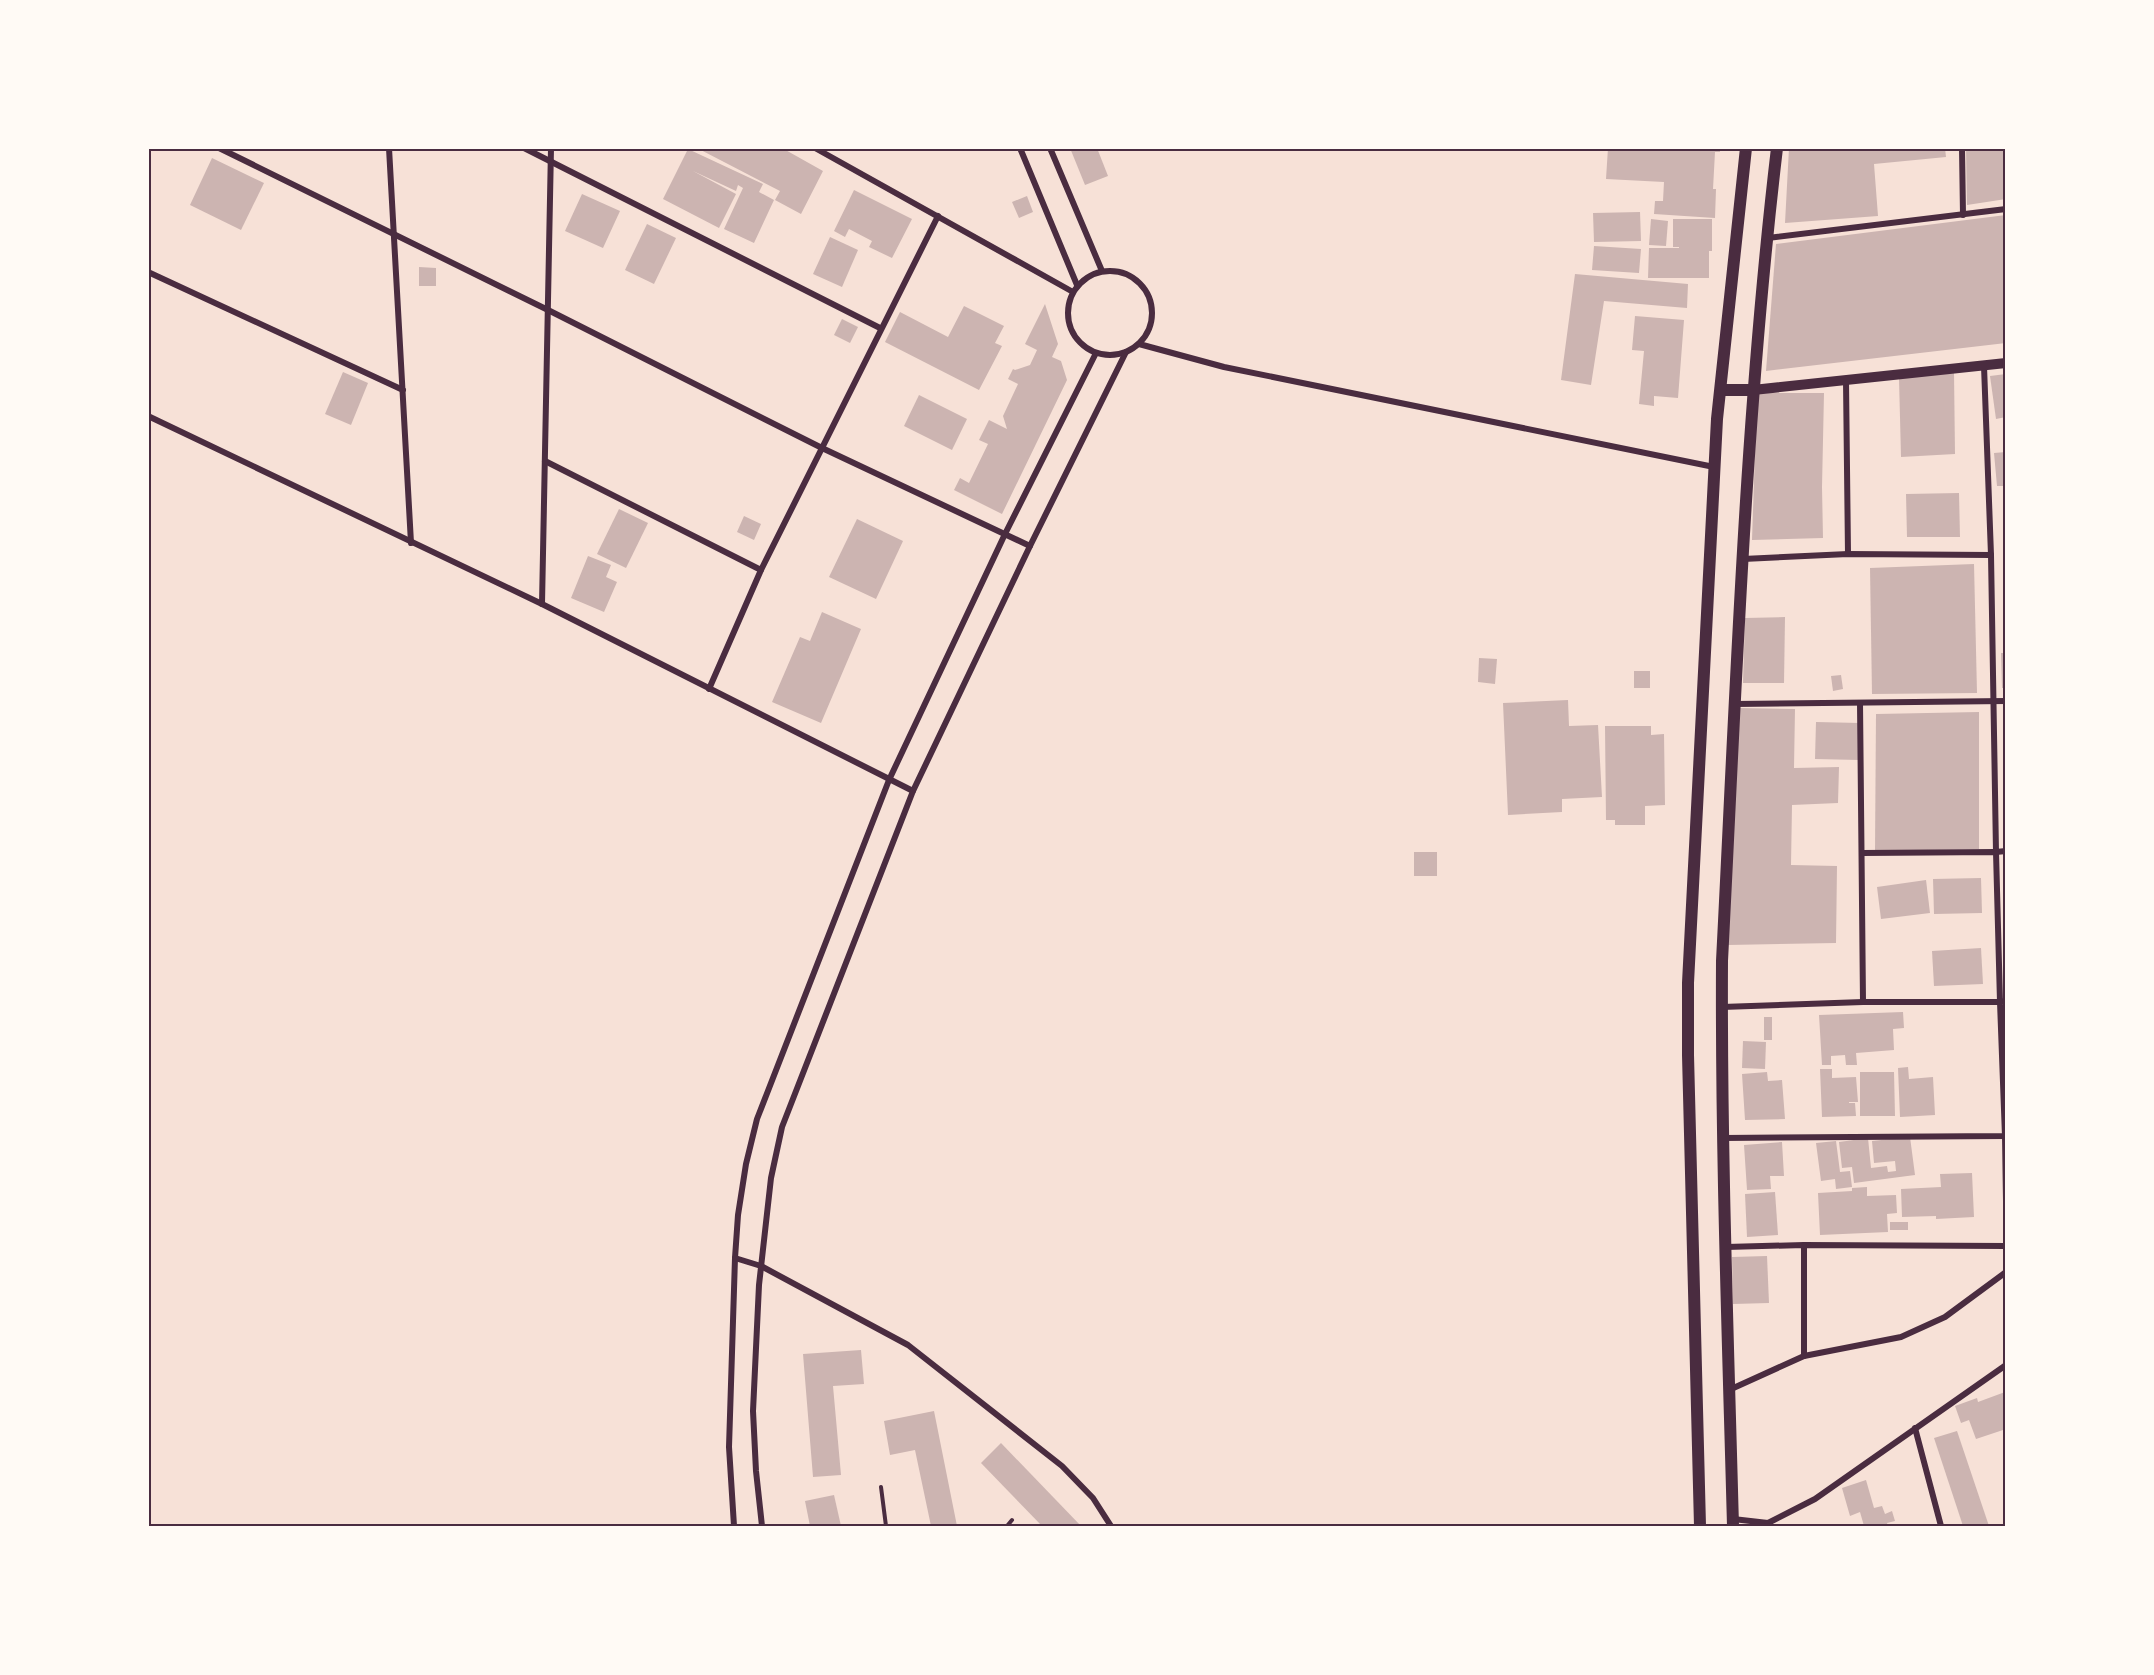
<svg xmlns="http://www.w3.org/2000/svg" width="2154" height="1675" font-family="Ubuntu,sans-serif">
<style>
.building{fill:#ccb4b1}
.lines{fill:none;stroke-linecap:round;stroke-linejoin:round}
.service{stroke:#4a2c40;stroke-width:4}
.minor{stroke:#4a2c40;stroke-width:6}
.tertiary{stroke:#4a2c40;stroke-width:10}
.primary{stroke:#4a2c40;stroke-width:12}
.neatline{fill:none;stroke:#4a2c40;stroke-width:2}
</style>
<rect width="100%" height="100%" fill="#f7e1d7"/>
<g class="building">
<path d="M 697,148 L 782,148 L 823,171 L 801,214 L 775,200 L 780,191 Z"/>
<path d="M 1070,148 L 1097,148 L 1108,176 L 1085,185 Z"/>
<path d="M 1608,148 L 1720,148 L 1720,152 L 1715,152 L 1713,189 L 1716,189 L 1715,218 L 1654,214 L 1655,201 L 1663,201 L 1664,182 L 1606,179 Z"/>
<path d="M 1789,148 L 1945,148 L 1946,157 L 1874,164 L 1878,216 L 1785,223 Z"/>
<path d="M 1966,148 L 2006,148 L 2006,199 L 1967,205 Z"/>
<path d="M 688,149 L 763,184 L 759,192 L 774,200 L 754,243 L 724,229 L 743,188 L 738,185 L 736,191 L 693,171 L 736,194 L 719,228 L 663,199 Z"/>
<path d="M 212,158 L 264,183 L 241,230 L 190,205 Z"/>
<path d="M 854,190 L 912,219 L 892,258 L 869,247 L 872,241 L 849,229 L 845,237 L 834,231 Z"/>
<path d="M 582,194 L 620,211 L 603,248 L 565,231 Z"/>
<path d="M 1027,196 L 1033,212 L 1019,218 L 1012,202 Z"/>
<path d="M 1640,212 L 1641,241 L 1594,242 L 1593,213 Z"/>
<path d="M 2006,215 L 2006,343 L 1766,371 L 1776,244 Z"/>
<path d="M 1651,219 L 1668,221 L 1666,246 L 1649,245 Z"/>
<path d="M 1673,219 L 1712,219 L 1712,251 L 1709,251 L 1709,278 L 1648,278 L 1649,248 L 1679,248 L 1679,247 L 1673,247 Z"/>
<path d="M 647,224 L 676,238 L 654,284 L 625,270 Z"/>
<path d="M 830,237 L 858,250 L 842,287 L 813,274 Z"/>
<path d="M 1594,246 L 1641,249 L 1639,273 L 1592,270 Z"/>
<path d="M 419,267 L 436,268 L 436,286 L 419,286 Z"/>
<path d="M 1575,274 L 1688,284 L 1687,308 L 1604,301 L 1591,385 L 1561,380 Z"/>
<path d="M 1045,304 L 1058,344 L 1052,357 L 1061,361 L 1067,380 L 1002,514 L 954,490 L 960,478 L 969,483 L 988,444 L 979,440 L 989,420 L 1007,429 L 1003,416 L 1018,384 L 1008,379 L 1013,369 L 1015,370 L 1030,365 L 1037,350 L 1025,344 Z"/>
<path d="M 964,306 L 1004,326 L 995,343 L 1002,346 L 979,390 L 885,342 L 900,312 L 948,337 Z"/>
<path d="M 1635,316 L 1684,320 L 1678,398 L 1654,396 L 1654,406 L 1639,404 L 1644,351 L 1632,350 Z"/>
<path d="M 842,319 L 858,327 L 850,343 L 834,335 Z"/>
<path d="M 343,372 L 368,383 L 351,425 L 325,414 Z"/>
<path d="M 1954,373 L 1955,454 L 1901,457 L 1899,378 Z"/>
<path d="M 2006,374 L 2006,417 L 1996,419 L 1990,376 Z"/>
<path d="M 1757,393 L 1824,393 L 1822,487 L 1823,538 L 1752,540 Z"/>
<path d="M 919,395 L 967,419 L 952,450 L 904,426 Z"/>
<path d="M 2006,452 L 2006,486 L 1997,486 L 1994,453 Z"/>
<path d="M 1959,493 L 1960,537 L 1907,537 L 1906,494 Z"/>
<path d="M 619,509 L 648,523 L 626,568 L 597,554 Z"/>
<path d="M 744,516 L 761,524 L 754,540 L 737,532 Z"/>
<path d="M 857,519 L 903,541 L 876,599 L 829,577 Z"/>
<path d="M 588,556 L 611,565 L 606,577 L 617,582 L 604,612 L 571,598 Z"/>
<path d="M 1974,564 L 1977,693 L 1872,694 L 1870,568 Z"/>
<path d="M 822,612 L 861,629 L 821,723 L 772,702 L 800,637 L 810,641 Z"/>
<path d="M 1785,617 L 1784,683 L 1743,683 L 1745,618 Z"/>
<path d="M 2001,653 L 2006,653 L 2006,688 L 2002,688 Z"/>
<path d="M 1479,658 L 1497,659 L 1495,684 L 1478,682 Z"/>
<rect x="1634" y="671" width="16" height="17"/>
<path d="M 1841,675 L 1843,689 L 1833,691 L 1831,676 Z"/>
<path d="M 1568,700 L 1569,726 L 1598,725 L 1602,797 L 1562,799 L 1562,812 L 1508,815 L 1503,703 Z"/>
<path d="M 1739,708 L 1795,709 L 1794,768 L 1839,767 L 1838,803 L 1792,805 L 1791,865 L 1837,866 L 1836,943 L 1728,945 Z"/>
<path d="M 1979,712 L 1979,849 L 1875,851 L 1876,714 Z"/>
<path d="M 1816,722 L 1860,723 L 1859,760 L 1815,759 Z"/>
<path d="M 1605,726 L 1651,726 L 1651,735 L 1664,734 L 1665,805 L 1645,806 L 1645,825 L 1615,825 L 1615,820 L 1606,820 Z"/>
<rect x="1414" y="852" width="23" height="24"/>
<path d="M 1981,878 L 1982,913 L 1934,914 L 1933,879 Z"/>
<path d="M 1926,880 L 1930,913 L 1881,919 L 1877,887 Z"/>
<path d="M 1981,948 L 1983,984 L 1934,986 L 1932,951 Z"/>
<path d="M 1903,1012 L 1904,1028 L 1893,1029 L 1894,1050 L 1856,1053 L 1857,1065 L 1846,1065 L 1845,1055 L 1831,1056 L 1831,1065 L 1822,1065 L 1819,1015 Z"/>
<rect x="1764" y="1017" width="8" height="23"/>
<path d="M 1743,1041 L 1766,1042 L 1765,1069 L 1742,1068 Z"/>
<path d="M 1908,1067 L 1909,1079 L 1933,1077 L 1935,1115 L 1900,1117 L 1898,1068 Z"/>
<path d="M 1820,1069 L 1832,1069 L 1832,1078 L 1856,1077 L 1858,1102 L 1849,1102 L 1849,1103 L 1855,1103 L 1856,1116 L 1822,1117 Z"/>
<path d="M 1767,1072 L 1768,1081 L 1782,1080 L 1785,1119 L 1745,1120 L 1742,1074 Z"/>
<path d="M 1860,1072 L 1894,1072 L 1895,1116 L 1860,1116 Z"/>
<path d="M 1910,1137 L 1915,1175 L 1854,1183 L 1852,1167 L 1842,1168 L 1839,1142 L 1868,1138 L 1871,1168 L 1887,1166 L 1888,1172 L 1896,1171 L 1895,1161 L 1874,1163 L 1872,1141 Z"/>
<path d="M 1836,1141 L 1840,1172 L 1850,1171 L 1852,1187 L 1836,1189 L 1835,1179 L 1821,1181 L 1816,1143 Z"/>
<path d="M 1782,1142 L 1784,1176 L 1770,1176 L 1771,1189 L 1747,1190 L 1744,1145 Z"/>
<path d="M 1972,1173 L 1974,1217 L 1936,1219 L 1936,1216 L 1902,1217 L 1901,1189 L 1941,1187 L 1940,1174 Z"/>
<path d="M 1867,1187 L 1867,1196 L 1896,1195 L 1897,1213 L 1887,1214 L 1888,1232 L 1820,1235 L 1818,1193 L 1852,1191 L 1852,1188 Z"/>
<path d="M 1775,1192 L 1778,1235 L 1747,1237 L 1745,1194 Z"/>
<rect x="1890" y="1222" width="18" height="8"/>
<path d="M 1767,1256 L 1769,1303 L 1733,1304 L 1732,1257 Z"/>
<path d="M 861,1350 L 864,1384 L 833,1386 L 841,1475 L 813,1477 L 803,1354 Z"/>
<path d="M 2005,1392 L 2006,1429 L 1976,1439 L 1969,1420 L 1961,1423 L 1955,1406 L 1977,1398 L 1978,1402 Z"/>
<path d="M 934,1411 L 957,1526 L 931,1526 L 915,1450 L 890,1455 L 884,1421 Z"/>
<path d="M 1957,1431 L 1989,1526 L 1963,1526 L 1934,1438 Z"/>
<path d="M 1001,1443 L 1081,1526 L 1042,1526 L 981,1463 Z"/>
<path d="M 1866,1480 L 1874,1508 L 1882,1506 L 1885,1514 L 1892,1511 L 1895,1521 L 1887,1523 L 1888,1526 L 1864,1526 L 1860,1512 L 1850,1516 L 1842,1488 Z"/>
<path d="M 834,1495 L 841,1526 L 810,1526 L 805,1501 Z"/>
</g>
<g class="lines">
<g class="service">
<path d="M 881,1487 L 886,1526"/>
<path d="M 1007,1526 L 1012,1520"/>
</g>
<g class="minor">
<path d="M 219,148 L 548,310 L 822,448 L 1030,546"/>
<path d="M 389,148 L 411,543"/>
<path d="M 524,148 L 880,328"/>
<path d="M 815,148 L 1073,292"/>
<path d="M 1020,148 L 1077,285"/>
<path d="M 1050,148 L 1102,271"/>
<path d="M 1962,148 L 1963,215"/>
<path d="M 1768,238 L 2006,209"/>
<circle cx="1110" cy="313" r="42"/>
<path d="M 148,272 L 403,390"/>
<path d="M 1139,344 L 1224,367 L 1714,467"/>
<path d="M 1984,366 L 1991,555 L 1996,852 L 2006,851"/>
<path d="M 1846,381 L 1848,554"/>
<path d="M 148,416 L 542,604 L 913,791"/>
<path d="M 545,461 L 761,570"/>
<path d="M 1743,559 L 1848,554 L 1991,555"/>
<path d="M 542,604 L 551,148"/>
<path d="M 709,689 L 761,570 L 938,216"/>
<path d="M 1860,703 L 1863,1002"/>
<path d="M 1735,704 L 2006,701"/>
<path d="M 1722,1007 L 1863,1002 L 2000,1002 L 1996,852 L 1862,853"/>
<path d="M 2005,1136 L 2006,1201"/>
<path d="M 1724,1138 L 2005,1136 L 2000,1002 L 2006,1001"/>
<path d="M 1726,1247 L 1804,1245 L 2006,1246"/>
<path d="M 735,1258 L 761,1266 L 908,1345 L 1062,1466 L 1093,1498 L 1111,1526"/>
<path d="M 1804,1356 L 1804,1245"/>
<path d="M 1729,1390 L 1804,1356 L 1901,1337 L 1945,1317 L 2006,1272"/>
<path d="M 1915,1428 L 1941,1526"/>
<path d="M 1733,1519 L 1768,1523 L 1768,1526"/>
<path d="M 1768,1523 L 1815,1499 L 2006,1365"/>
<path d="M 734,1526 L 729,1447 L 735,1258 L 738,1215 L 746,1164 L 757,1119 L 889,780 L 1005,534 L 1096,353"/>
<path d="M 762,1526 L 756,1471 L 753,1411 L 759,1285 L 771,1178 L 782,1127 L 913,791 L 1030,546 L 1126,352"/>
</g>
<path class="tertiary" d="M 1753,390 L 2006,363"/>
<g class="primary">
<path d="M 1721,390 L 1753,390"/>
<path d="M 1700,1526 L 1688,1055 L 1688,983 L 1717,419 L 1746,148"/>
<path d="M 1733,1526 C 1728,1338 1721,1149 1722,961 C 1736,690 1745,418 1777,148"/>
</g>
</g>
<rect width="2154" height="1675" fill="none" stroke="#fffaf5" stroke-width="300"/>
<rect x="150" y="150" width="1854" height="1375" class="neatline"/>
</svg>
